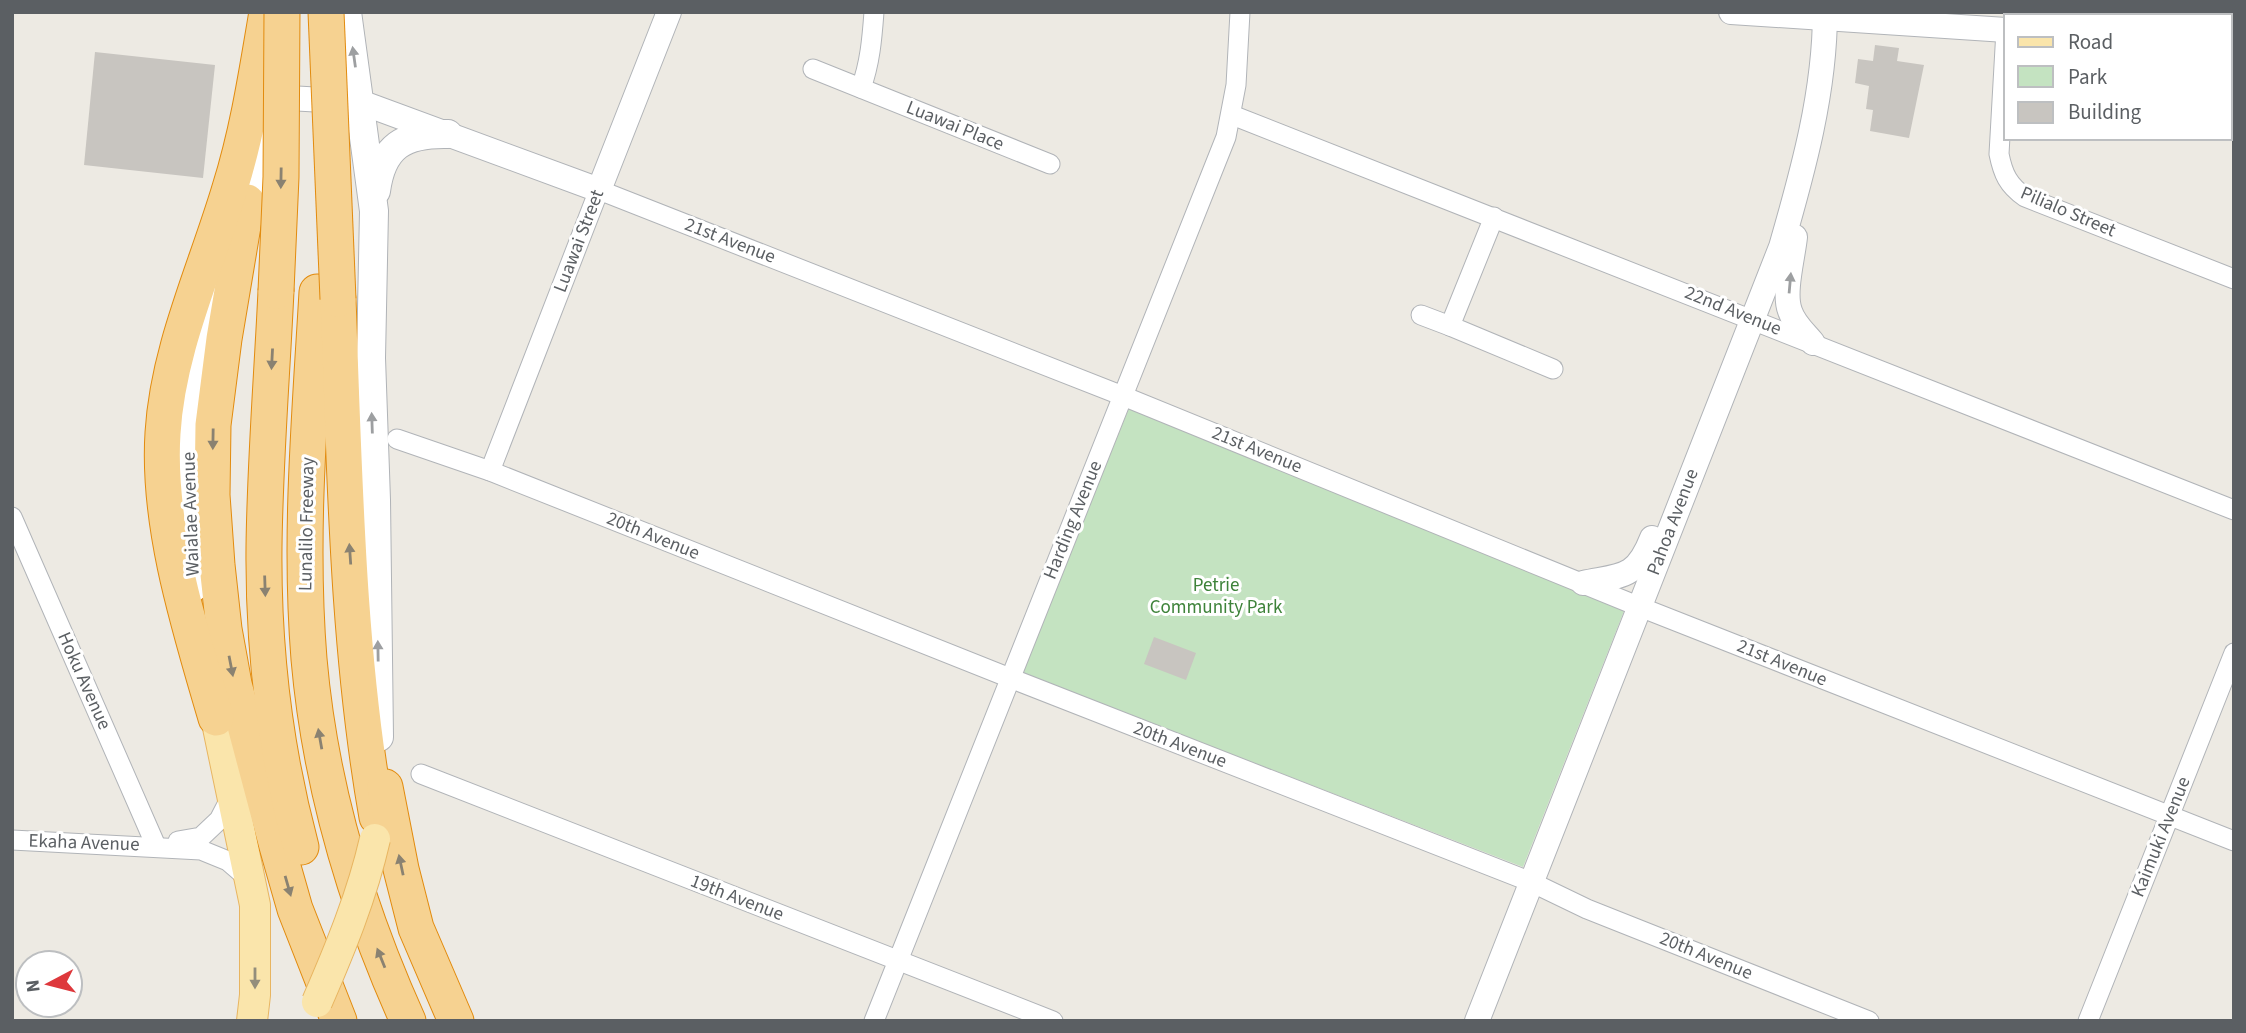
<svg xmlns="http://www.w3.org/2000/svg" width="2246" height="1033" font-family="'Source Sans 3',sans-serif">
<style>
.green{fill:#c4e3c1}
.building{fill:#c8c5c0}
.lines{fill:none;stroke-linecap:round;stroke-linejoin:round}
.minor-casing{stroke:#b1b4b8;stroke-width:21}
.tertiary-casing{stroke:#b1b4b8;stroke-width:26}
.secondary-casing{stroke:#b0b3b7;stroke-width:30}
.primary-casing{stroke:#e8b561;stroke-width:32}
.motorway-casing{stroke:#e28b0e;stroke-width:37}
.minor{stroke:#fff;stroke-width:19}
.tertiary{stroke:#fff;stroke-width:24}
.secondary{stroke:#fff;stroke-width:28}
.primary{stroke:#fae5ab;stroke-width:30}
.motorway{stroke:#f6d291;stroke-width:35}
.primary-bridge-casing{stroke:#e8b561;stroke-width:32;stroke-linecap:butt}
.motorway-bridge-casing{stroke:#e28b0e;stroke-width:37;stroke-linecap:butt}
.primary-bridge{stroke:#fae5ab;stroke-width:30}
.motorway-bridge{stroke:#f6d291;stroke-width:35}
.oneway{fill:#9d9fa1}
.oneway2{fill:#8a8271}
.oneway3{fill:#938e7c}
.labels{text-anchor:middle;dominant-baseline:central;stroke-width:6;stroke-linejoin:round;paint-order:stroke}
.street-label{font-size:19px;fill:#5b5f63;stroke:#fff}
.park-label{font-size:19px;fill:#3e833a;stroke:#fff}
</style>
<rect width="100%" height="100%" fill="#edeae3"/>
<path class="green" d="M 1129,408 L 1624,611 L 1523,867 L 1022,673 Z"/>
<g class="building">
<path d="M 1875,45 L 1899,48 L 1897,61 L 1924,65 L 1909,138 L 1870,131 L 1873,110 L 1866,109 L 1869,86 L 1855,83 L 1858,59 L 1873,61 Z"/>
<path d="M 95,52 L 215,65 L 203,178 L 84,165 Z"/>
<path d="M 1154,637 L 1196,653 L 1186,680 L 1144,664 Z"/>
</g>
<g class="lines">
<defs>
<g id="minor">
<path d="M 2006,30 L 1999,154 C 2003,174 2008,185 2025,197 L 2234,279"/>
<path d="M 813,69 L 1050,164"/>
<path d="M 861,88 C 870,63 872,39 874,12"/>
<path d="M 1232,115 L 2234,510"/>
<path d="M 1494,217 L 1450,326 L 1553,369"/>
<path d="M 1421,315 L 1450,326"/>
<path d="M 397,439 L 490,471 L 1010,678 L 1531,882 L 1587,909 L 1869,1021"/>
<path d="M 490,471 L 599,190 L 1123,396 L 1640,607 L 2234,841"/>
<path d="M 12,517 L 156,846"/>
<path d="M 421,774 L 1053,1021"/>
<path d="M 12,840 L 201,850 L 228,861 L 250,880"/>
<path d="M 178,841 L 201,837 L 219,820 L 233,793"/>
<path d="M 874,1021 L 1226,137 L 1236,85 L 1240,12"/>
<path d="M 2088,1021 L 2234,653"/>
</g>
<g id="tertiary">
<path d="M 1731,12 L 2006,30"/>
<path d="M 2230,43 L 2234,44"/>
<path d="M 270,97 L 360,102 L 599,190 L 669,12"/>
<path d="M 1795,237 C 1793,257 1783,293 1790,311 C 1794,324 1805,333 1813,343"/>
<path d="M 1583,583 C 1622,575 1636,579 1652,538"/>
<path d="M 1477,1021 L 1781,247 C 1803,171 1825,92 1825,12"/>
</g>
<g id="secondary">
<path d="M 347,12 L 374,211 L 371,358 L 376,500 L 379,737"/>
<path d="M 376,191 C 382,146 404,133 448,134"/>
<path d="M 242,220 L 270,100"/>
<path d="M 194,587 C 182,513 184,424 201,351 C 206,330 214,309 220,289"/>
</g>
<path id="primary" d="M 216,718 L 255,905 L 255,995 L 252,1021"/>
<g id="motorway">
<path d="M 247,202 L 224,339 L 213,425 L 212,495 L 217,565 L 224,629 L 234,684 L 277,846 L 295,909 L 339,1021"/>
<path d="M 276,291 C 272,376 265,461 264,547 C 263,647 275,750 301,847"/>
<path d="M 317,292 C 310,414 299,536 309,659 C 320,785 356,906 408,1021"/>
<path d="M 338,299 C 345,472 347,647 377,817"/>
<path d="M 216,718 C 190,629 157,526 163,433 C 168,348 206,269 230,188 C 248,131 257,71 267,12"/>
<path d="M 385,787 L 401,869 L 416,928 L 456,1021"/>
</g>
</defs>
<use href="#minor" class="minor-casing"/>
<use href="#tertiary" class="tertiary-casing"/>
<use href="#secondary" class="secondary-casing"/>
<use href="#primary" class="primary-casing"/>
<use href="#motorway" class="motorway-casing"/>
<use href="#minor" class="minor"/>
<use href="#tertiary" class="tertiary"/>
<use href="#secondary" class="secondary"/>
<use href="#primary" class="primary"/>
<use href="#motorway" class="motorway"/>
<defs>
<path id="primary-bridge" d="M 317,1002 C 340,949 362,896 375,839"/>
<g id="motorway-bridge">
<path d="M 326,12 L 338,299"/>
<path d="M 276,291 L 281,177 L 282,12"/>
</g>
</defs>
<use href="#primary-bridge" class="primary-bridge-casing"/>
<use href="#motorway-bridge" class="motorway-bridge-casing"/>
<use href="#primary-bridge" class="primary-bridge"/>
<use href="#motorway-bridge" class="motorway-bridge"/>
</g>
<defs><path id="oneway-solid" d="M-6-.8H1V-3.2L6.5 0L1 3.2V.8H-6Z" transform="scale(1.75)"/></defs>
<g class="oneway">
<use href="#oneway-solid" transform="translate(354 57) rotate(-98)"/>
<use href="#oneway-solid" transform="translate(1790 283) rotate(-85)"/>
<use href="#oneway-solid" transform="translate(372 423) rotate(-92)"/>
<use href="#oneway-solid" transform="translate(378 651) rotate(-91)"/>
</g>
<g class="oneway2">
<use href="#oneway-solid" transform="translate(281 178) rotate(91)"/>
<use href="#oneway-solid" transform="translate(272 359) rotate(93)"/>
<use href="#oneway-solid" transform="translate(213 439) rotate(91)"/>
<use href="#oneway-solid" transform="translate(350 554) rotate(-94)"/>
<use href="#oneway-solid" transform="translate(265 586) rotate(88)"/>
<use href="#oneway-solid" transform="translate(231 666) rotate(79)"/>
<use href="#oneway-solid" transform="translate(320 739) rotate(-100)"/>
<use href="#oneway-solid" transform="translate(401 865) rotate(-102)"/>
<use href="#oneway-solid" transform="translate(288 886) rotate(74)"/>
<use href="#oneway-solid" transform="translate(381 958) rotate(-112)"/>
</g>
<use class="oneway3" href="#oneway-solid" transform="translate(255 978) rotate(90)"/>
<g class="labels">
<g class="street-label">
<text transform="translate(955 126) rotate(22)">Luawai Place</text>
<text transform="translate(2068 212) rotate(23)">Pilialo Street</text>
<text transform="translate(579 241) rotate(-69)">Luawai Street</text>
<text transform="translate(730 241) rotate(21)">21st Avenue</text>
<text transform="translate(1733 311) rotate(22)">22nd Avenue</text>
<text transform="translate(1257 450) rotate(22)">21st Avenue</text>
<text transform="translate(191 514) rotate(-92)">Waialae Avenue</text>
<text transform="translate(1073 520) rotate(-68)">Harding Avenue</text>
<text transform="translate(1673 522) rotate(-69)">Pahoa Avenue</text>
<text transform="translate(307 524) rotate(-89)">Lunalilo Freeway</text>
<text transform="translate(653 536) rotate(22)">20th Avenue</text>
<text transform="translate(1782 663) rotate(22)">21st Avenue</text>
<text transform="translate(84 681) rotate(66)">Hoku Avenue</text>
<text transform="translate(1180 745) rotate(21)">20th Avenue</text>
<text transform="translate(2161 837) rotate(-68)">Kaimuki Avenue</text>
<text transform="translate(84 843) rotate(2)">Ekaha Avenue</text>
<text transform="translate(737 898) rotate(21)">19th Avenue</text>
<text transform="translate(1706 956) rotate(22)">20th Avenue</text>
</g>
<g class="park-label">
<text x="1216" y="585">Petrie<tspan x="1216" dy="22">Community Park</tspan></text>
</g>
</g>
<rect width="2246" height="1033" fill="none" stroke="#5b5f63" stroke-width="28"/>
<rect x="2004" y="14" width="228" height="126" fill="#ffffff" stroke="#bdbfc1" stroke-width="2"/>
<rect x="2018" y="37" width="35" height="10" fill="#fae5ab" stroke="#bdbfc1" stroke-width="2"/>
<text x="2068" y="49" font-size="21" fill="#5b5f63">Road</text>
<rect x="2018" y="66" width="35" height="21" fill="#c4e3c1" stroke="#bdbfc1" stroke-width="2"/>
<text x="2068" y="84" font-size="21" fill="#5b5f63">Park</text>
<rect x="2018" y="102" width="35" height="21" fill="#c8c5c0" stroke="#bdbfc1" stroke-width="2"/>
<text x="2068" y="119" font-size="21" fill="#5b5f63">Building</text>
<g transform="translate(49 984) rotate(263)"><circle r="33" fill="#ffffff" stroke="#bdbfc1" stroke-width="2"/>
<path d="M0-5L12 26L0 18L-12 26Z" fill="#de383c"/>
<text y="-10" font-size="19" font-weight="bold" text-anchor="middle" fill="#5b5f63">N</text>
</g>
</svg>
